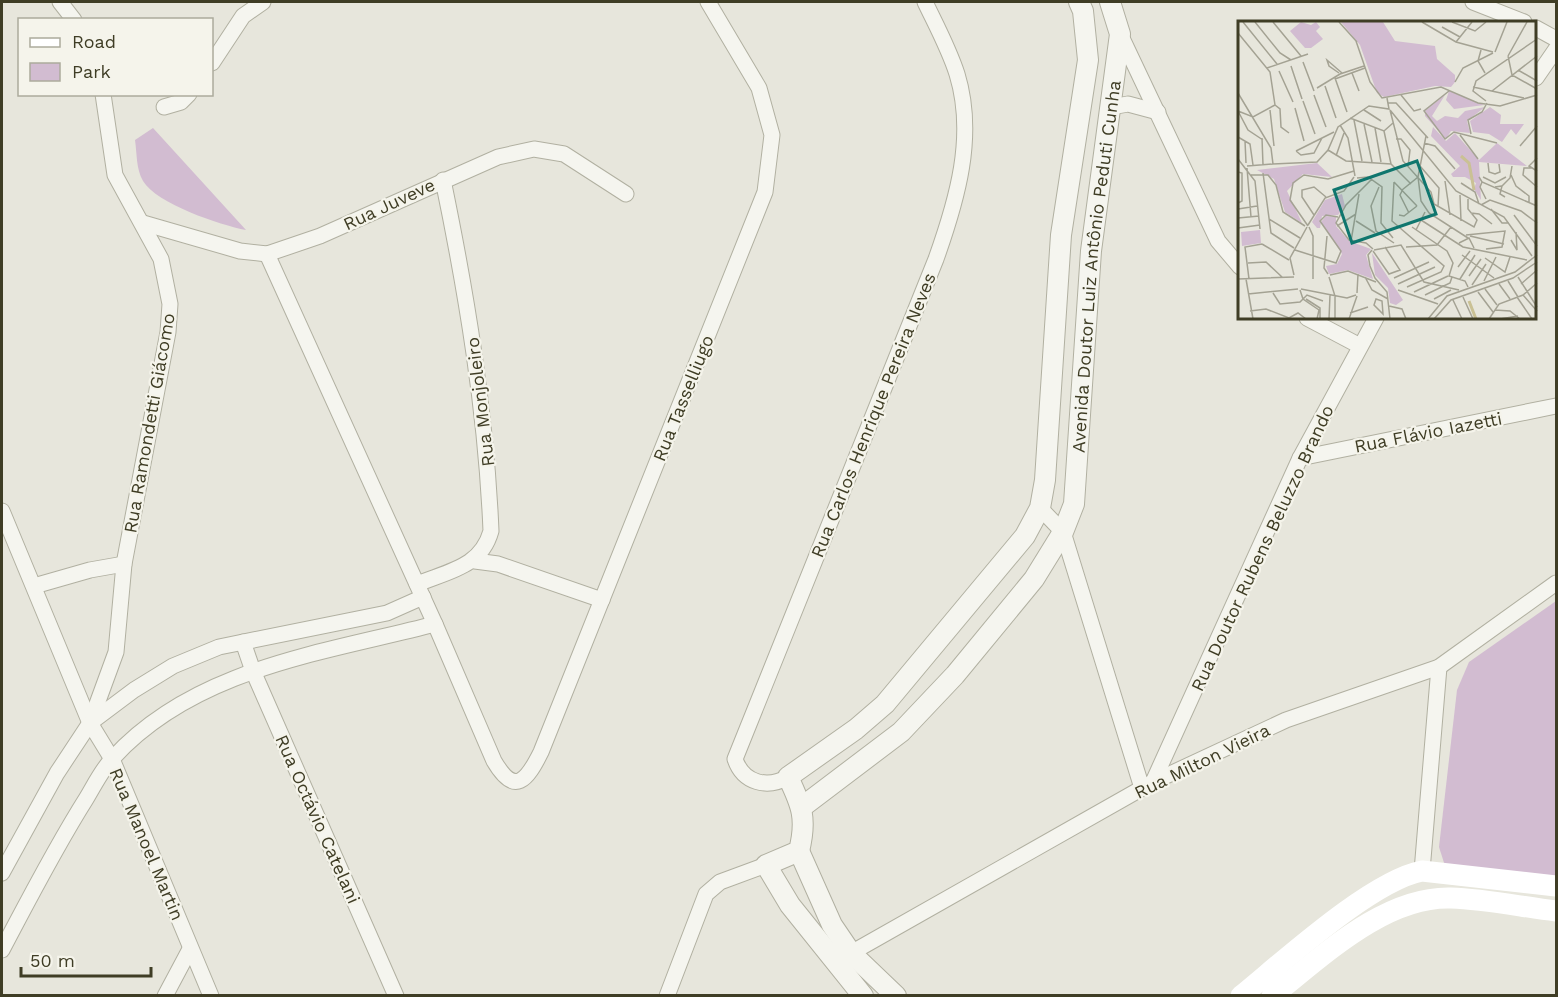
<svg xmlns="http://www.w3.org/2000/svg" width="1558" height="997" font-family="'Work Sans',sans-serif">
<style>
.green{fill:#d2bcd1}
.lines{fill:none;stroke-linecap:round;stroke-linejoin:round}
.minor-casing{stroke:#b1b0a1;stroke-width:17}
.tertiary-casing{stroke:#b1b0a1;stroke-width:22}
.minor{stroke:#f5f5ef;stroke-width:15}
.tertiary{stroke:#f5f5ef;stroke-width:20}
.secondary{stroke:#fff;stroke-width:21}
.labels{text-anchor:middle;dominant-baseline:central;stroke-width:4.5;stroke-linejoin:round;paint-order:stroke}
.street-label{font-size:18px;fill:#3f3d25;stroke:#f5f4eb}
.inset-river{fill:none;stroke:#cac194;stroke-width:3}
.inset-road{fill:none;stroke:#a4a293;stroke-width:1.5}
.view{fill:#0f766e;fill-opacity:0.15;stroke:#0f766e;stroke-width:3}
.inset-edge{fill:none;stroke:#3f3d25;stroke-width:3}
</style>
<rect width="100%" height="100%" fill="#e7e6dc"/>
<g class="green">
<path d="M 153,128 L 246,230 C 220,225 157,204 143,181 C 136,169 137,153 135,140 Z"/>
<path d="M 1556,601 L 1556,882 L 1446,869 L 1439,847 L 1457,690 L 1469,662 Z"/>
</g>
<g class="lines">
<defs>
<g id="minor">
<path d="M 60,2 L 74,20"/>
<path d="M 1473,2 L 1524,22"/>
<path d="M 1536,28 L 1556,39"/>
<path d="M 1120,34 L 1218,241 L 1240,267"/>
<path d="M 212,63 L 243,16 L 263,2"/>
<path d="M 1536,78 L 1556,49"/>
<path d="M 164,107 L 181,102 L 189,94"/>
<path d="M 1111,107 L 1128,104 L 1158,112"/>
<path d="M 143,223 L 240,251 L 267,254 L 320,236 L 498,157 L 534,149 L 564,154 L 626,194"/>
<path d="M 267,254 L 435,624 L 494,761 C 515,797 527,780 541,752 L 765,192 L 772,135 L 759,88 L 708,2"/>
<path d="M 1307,318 L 1360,346"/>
<path d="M 1300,458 L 1556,406"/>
<path d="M 1040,508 L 1063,532 L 1142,788"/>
<path d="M 2,511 L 90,723 L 112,759 L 211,996"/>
<path d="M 475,561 L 498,564 L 602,600"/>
<path d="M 417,584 C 449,571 481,567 491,531 C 486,412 467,296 443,180"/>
<path d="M 34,586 L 90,570 L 124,564"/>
<path d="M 243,642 L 253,671 L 396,996"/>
<path d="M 90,723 L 116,652 L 124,564 L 168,332 L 170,304 L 161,259 L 115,175 L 103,94"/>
<path d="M 788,777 C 767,789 743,783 735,759 L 936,259 C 957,200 976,136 957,74 C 949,49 936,25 925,2"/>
<path d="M 1153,782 L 1300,458 L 1376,318"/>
<path d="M 1422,871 L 1439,667"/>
<path d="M 2,873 L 57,773 L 90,723 L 134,690 L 173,666 L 219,647 L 387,613 L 423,597"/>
<path d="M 2,950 C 29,899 55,848 86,799 C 94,786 102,769 113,758 C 195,668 324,653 435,624"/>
<path d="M 851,953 L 1153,782 L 1286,720 L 1439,667 L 1556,583"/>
<path d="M 165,996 L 190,949"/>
<path d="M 667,996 L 706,894 L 720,882 L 766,865"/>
</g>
<g id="tertiary">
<path id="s1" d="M 802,807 L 901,732 L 955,675 L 1034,579 L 1063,532 L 1074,504 L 1091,251 L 1120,34 L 1110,2"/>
<path d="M 799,851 L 832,925 L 851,953 L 896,996"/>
<path d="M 863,996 L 790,905 L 766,865 L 799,851 C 807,819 802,806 788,777 L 856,729 L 885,704 L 1025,536 L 1040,508 L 1045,480 L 1061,235 L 1088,60 L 1083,11 L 1079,2"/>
</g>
</defs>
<use href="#minor" class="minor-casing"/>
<use href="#tertiary" class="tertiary-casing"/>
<use href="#minor" class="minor"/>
<use href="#tertiary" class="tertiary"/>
<g class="secondary">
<path d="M 1241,996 C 1284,961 1371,881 1422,871 L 1556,886"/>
<path d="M 1272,996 C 1322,957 1384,896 1451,898 C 1486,899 1522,907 1556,911"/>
</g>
</g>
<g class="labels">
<g class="street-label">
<text transform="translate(389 204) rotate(-25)">Rua Juveve</text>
<text stroke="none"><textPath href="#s1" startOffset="651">Avenida Doutor Luiz Antônio Peduti Cunha</textPath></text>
<text transform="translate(683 398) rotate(-68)">Rua Tasselliugo</text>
<text transform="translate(480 402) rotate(-97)">Rua Monjoleiro</text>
<text transform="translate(873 415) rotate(-68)">Rua Carlos Henrique Pereira Neves</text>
<text transform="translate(149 423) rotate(-80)">Rua Ramondetti Giácomo</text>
<text transform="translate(1428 432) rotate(-11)">Rua Flávio Iazetti</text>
<text transform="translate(1262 548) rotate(-65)">Rua Doutor Rubens Beluzzo Brando</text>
<text transform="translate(1202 761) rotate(-26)">Rua Milton Vieira</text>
<text transform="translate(318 819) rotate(66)">Rua Octávio Catelani</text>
<text transform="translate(147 844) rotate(67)">Rua Manoel Martin</text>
</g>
</g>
<g transform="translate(1238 21)">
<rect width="298" height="298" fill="#e7e6dc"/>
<path d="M 63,1 L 73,4 L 78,1 L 82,6 L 78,10 L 85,18 L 73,27 L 67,27 L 52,10 ZM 103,1 L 145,1 L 157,20 L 197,25 L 199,38 L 217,54 L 217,61 L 213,66 L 197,65 L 146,76 L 139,72 L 122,24 ZM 211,70 L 246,84 L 216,88 L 208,79 ZM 207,74 L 194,95 L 199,100 L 207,95 L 220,97 L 227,90 L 247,86 L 229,100 L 232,112 L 213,110 L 208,118 L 187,95 L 187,90 ZM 252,86 L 263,94 L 262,103 L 286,103 L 278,114 L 273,108 L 264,121 L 251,113 L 235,111 L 232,100 ZM 195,106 L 208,120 L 217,112 L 241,139 L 259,122 L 289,145 L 241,141 L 243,179 L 236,168 L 238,162 L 227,156 L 215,156 L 213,153 L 222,145 L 193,115 ZM 79,142 L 94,156 L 65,153 L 49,170 L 64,202 L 47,191 L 36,158 L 19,149 ZM 104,173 L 107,185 L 100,194 L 84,195 L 82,207 L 79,207 L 74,201 L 87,179 ZM 88,195 L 98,196 L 98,205 L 111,220 L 133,228 L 128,234 L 135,258 L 110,249 L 91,253 L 88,245 L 99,243 L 104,233 L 83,201 ZM 22,209 L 23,222 L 4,225 L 3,211 ZM 134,232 L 165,279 L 158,284 L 152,282 L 150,267 L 137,254 Z" fill="#d2bcd1"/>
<path class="inset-river" d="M 223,135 L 231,142 L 236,169M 231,280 L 238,298"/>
<path class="inset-road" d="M 5,1 L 39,43M 17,1 L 42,32 L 53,39M 35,1 L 63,35M 101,1 L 119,21M 184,1 L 218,21 L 255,31M 214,1 L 237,10 L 248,1M 204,6 L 222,16M 0,12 L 32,51 L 37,84M 118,20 L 132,61 L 144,77 L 203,66 L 240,82 L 262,85 L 299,74M 218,21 L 234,1M 243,29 L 240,40 L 247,52M 257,31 L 269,1M 270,35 L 274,54 L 299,68M 270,35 L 289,1M 65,41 L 76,70M 53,45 L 64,78M 29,47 L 70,33M 280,49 L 299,60M 41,50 L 55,81M 101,52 L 91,45 L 89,39 L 104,52M 114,52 L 121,70M 97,57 L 109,91M 97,58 L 127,47M 217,61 L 225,47 L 255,32M 87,65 L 98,97M 235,66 L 286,77M 79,67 L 102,53 L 126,45M 211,70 L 186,90 L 207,118 L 216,111 L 259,122M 254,70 L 299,35M 0,72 L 33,127 L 35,143 L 79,141 L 90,129 L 100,106 L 131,85 L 151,88 L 149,77M 76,74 L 88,106M 163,74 L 176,90 L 183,88M 65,80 L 77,113M 248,80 L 235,70 L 238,60 L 299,18M 150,82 L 158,82 L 190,117M 37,84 L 42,88 L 43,106 L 51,112M 57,87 L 66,120M 32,89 L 36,125M 126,89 L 143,100M 152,89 L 218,170 L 266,196 L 294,235M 152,89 L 165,140 L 193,171 L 196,183 L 236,206 L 239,199 L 230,188 L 230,178M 0,90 L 15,96 L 37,84M 0,90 L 10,109 L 25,119M 112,97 L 146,110 L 155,102M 116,99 L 124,140M 126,103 L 134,141M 102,104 L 110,117 L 117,155M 137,107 L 143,141M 146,110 L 153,143M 233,113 L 230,99 L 244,91 L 249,82M 222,114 L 240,138M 0,116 L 12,123 L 15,144M 24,117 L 25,144M 158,118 L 163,118 L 172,129 L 170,146M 7,120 L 8,142M 186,122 L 197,125 L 217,148M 282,125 L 299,105M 90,129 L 108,140 L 153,143 L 173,163M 58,130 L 96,111M 58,130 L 63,134 L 76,132 L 84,117M 98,135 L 106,112M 299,137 L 291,145 L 299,150M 0,138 L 17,160 L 22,208M 250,142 L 251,151 L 257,153 L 262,151 L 261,143M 9,145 L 35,143M 182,145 L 201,167 L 200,186M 9,147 L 13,196M 294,147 L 286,147 L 285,154 L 299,166M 0,151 L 4,152 L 4,180 L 0,182M 25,152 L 33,212 L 56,227M 13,154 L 30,154 L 38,164 L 45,191 L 67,205M 273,154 L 278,165 L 291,175 L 291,182M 180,156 L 183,180 L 191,192 L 230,217M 241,156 L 244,161 L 299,185M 245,156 L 257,162 L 268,156M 119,157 L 130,156 L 144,166 L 143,202 L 155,217M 134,158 L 108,184 L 98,202 L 111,219 L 128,222 L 135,228M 207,160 L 212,194M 156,161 L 154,200 L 206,245 L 203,251 L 169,266M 156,161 L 179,185M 244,161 L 242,166 L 248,178M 223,162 L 237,171 L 241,183M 264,165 L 272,157 L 274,145M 141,166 L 133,185 L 138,210 L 156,222M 257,166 L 264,165 L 262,173 L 267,176M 164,169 L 180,156 L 188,115M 164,170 L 162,174 L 171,192M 222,174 L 223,200M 243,184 L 252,179 L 283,190 L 299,202M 0,188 L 19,185M 253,188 L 264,202 L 271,202M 233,192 L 241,193 L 254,203M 76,194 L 64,176 L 64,169 L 76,166 L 88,176M 161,194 L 166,195 L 179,185M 276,194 L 299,225M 0,197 L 21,195M 31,198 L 62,217M 183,199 L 225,226 L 289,239M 118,200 L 137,212M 70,204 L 87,177 L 106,170 L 116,156M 70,205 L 52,179 L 55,162 L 66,154 L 90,158 L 116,150M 99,205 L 118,193M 71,206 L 75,215 L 75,258M 174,206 L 209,230 L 215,242 L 211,255 L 227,260 L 230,266M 0,207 L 22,204M 178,209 L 187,191M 228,214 L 267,210 L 264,226 L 248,228M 89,215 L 86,247 L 90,253M 232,215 L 266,223M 273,219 L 279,229 L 278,211M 113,220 L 121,173M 221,222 L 231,217 L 236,227M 24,223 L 51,239M 168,226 L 199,224 L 213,206M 57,229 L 98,242 L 103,230 L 82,200 L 88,194 L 100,196M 134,229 L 130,234 L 132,245 L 137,257 L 149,271 L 152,298M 136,229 L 163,224 L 186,261 L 221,269M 135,230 L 151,253 L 162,249 L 147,226M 224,234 L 256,257M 247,237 L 267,251 L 272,236M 10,242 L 28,241 L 44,256M 220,246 L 232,230M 56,254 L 52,237 L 69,206M 92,254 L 110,250 L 138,261M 231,255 L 243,238M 91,256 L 97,275 L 97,298M 127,256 L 134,269 L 150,278M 280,256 L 299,286M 156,257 L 191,241M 0,258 L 56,256M 8,258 L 15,298M 11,258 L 7,226 L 24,223M 222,258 L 237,234M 246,260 L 258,236M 270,260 L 280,276M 160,263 L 197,246M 261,263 L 272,278M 283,263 L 299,249M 234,264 L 248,243M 63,268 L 109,277 L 118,274M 247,268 L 259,284M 62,269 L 65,278 L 81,289 L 79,298M 160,269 L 200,283M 176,271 L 210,255M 240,271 L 255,291M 35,272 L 42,283 L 62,281 L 69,274 L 85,280M 119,272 L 120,253M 10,273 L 60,268M 187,274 L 212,262 L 214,256M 285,274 L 299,290M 225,276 L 235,298M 279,276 L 294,298M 68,278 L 82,287 L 82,298M 138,278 L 144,280 L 145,293 L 136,284 ZM 196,278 L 213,269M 215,279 L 224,298M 151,285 L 164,288 L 168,298M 257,289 L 272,290 L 282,298M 12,290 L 28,288 L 51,297 L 60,292 L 68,298M 112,292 L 130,286M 91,298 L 92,274M 111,298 L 119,275M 190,298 L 209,275 L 277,251 L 299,234M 196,298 L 213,279 L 275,257 L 299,241M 251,298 L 261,283 L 285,274 L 299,262M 262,298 L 280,295"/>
<path class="view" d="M 179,140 L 198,193 L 114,222 L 96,169 Z"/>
<rect width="298" height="298" class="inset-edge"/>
</g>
<rect width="1558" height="997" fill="none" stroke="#3f3d25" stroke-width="6"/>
<rect x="18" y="18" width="195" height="78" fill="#f5f4eb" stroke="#acab9c" stroke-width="1.5"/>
<rect x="30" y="38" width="30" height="9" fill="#ffffff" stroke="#acab9c" stroke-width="1.5"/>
<text x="72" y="48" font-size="18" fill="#3f3d25">Road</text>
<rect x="30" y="63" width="30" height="18" fill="#d2bcd1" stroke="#acab9c" stroke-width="1.5"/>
<text x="72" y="78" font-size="18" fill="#3f3d25">Park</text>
<path d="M21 967v9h130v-9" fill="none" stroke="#3f3d25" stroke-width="3"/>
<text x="30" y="967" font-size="18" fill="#3f3d25" stroke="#f5f4eb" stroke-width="4.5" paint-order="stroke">50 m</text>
</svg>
